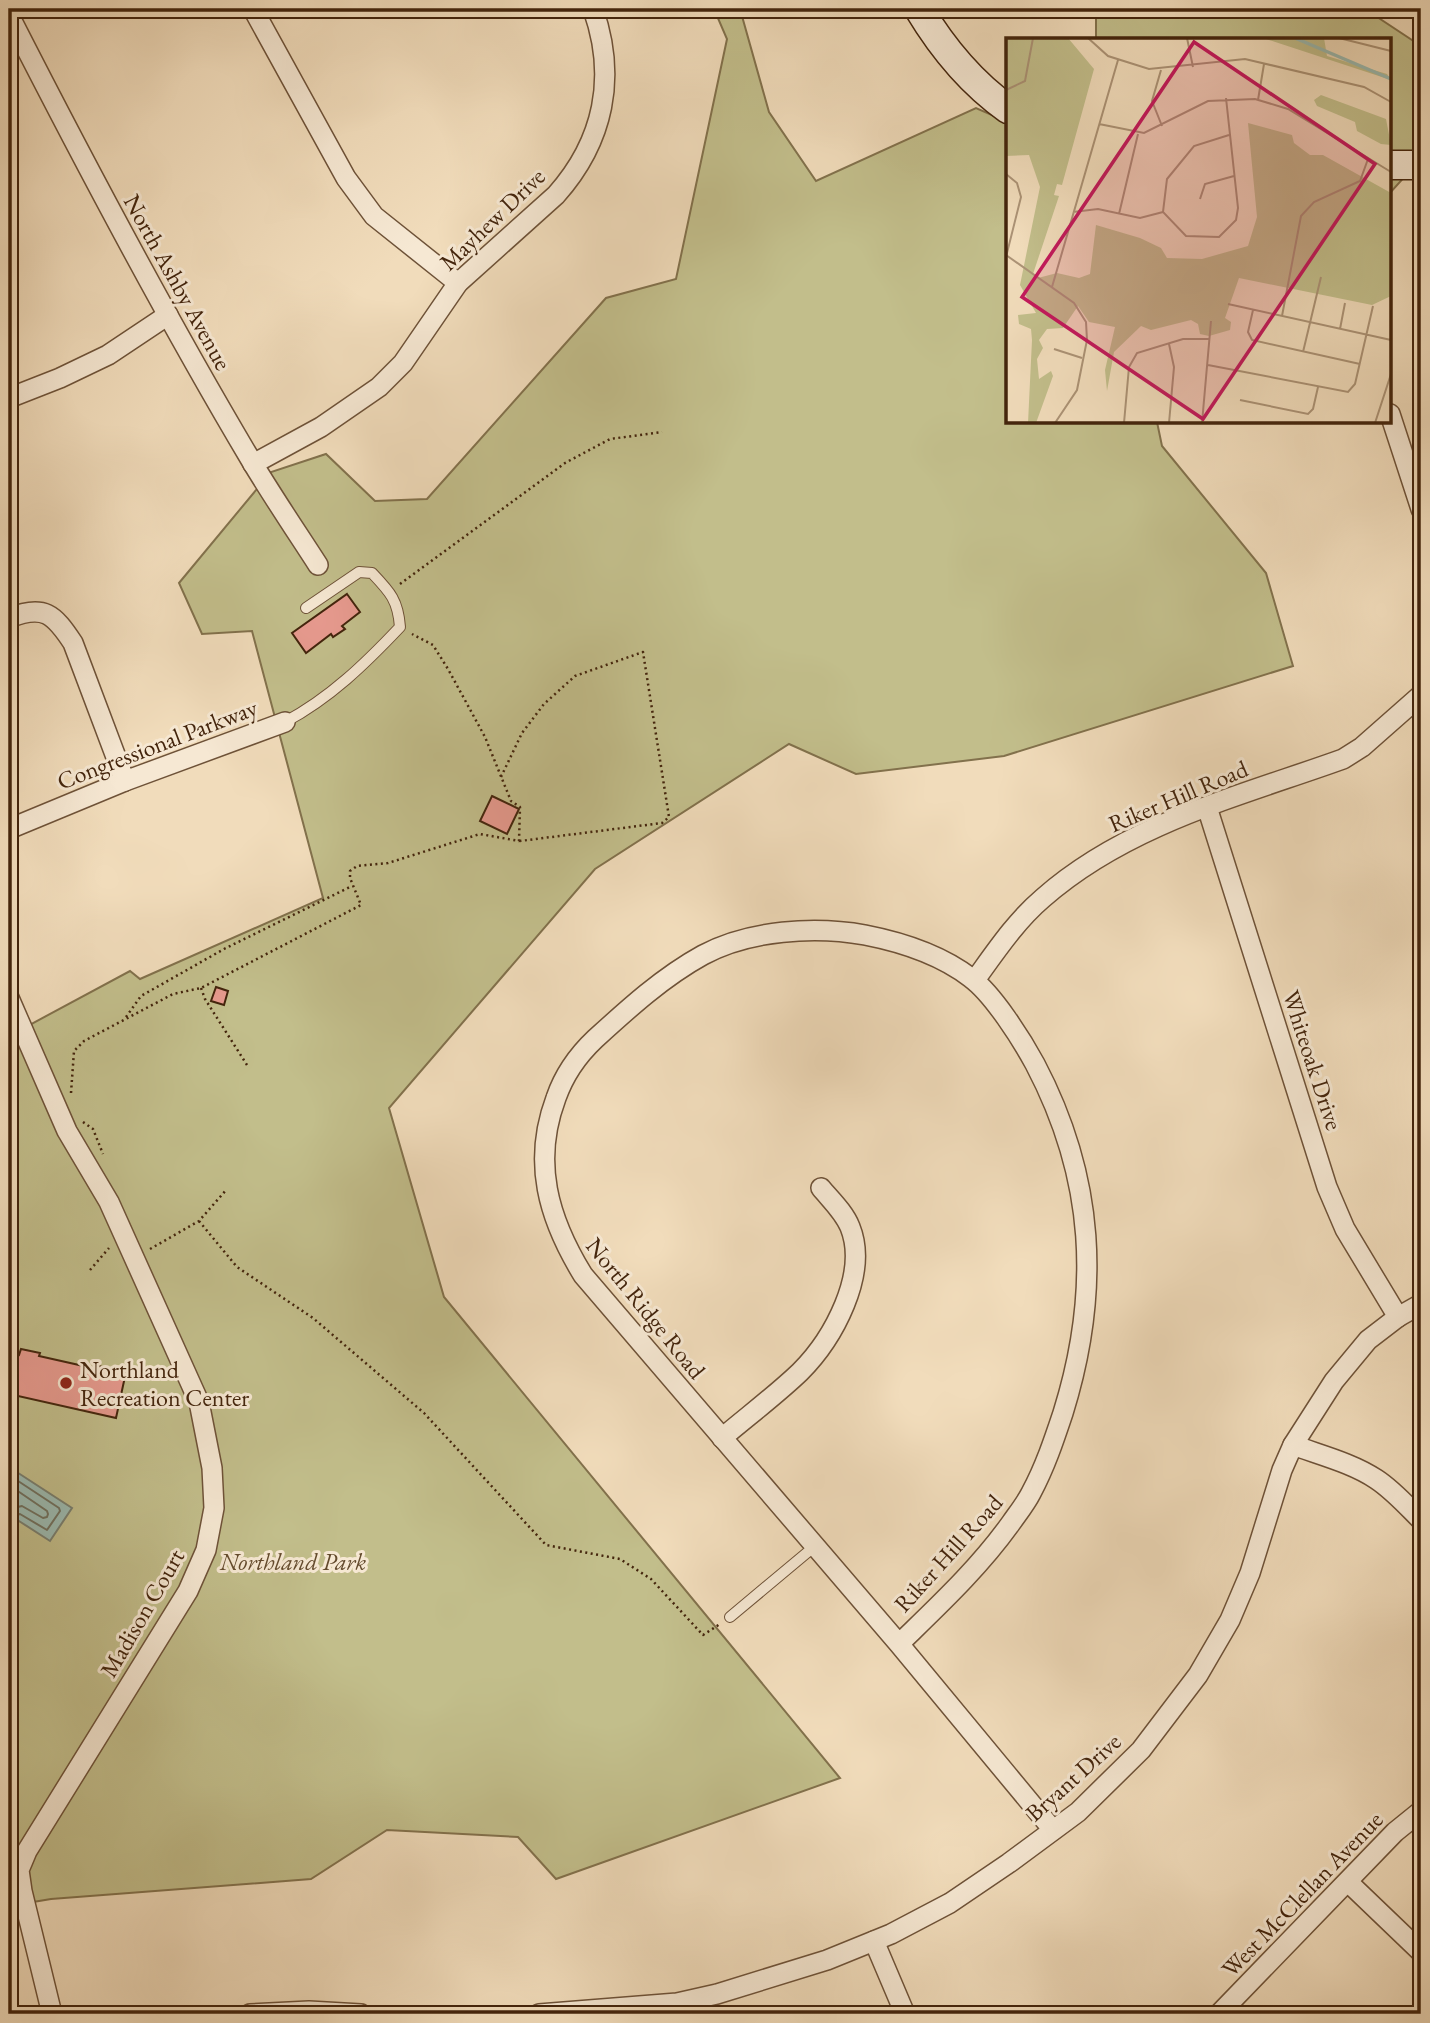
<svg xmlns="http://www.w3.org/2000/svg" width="1430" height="2023" font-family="'EB Garamond',serif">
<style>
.green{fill:#c2be8b;stroke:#82714c;stroke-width:2}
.water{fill:#9bbbb2;stroke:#787f70;stroke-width:2}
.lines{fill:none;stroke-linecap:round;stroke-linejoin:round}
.shore{stroke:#6f705f;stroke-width:2}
.building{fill:#e79a8f;stroke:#43240c;stroke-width:2}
.lane-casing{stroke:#6e5238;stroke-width:12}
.street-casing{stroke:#6e5238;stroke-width:22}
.secondary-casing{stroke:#43240c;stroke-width:31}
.path{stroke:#43240c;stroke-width:2.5;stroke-dasharray:2 3.5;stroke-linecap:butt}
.lane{stroke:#f6e8d3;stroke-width:10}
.street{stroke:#f6e8d3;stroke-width:19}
.secondary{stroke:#f6e8d3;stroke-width:28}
.poi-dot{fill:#8f2418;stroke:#f6e8d3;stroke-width:2.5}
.labels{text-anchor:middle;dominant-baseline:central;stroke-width:6;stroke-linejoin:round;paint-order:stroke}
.street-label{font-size:24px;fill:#43240c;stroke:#f6e8d3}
.poi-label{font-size:24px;fill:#43240c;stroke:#f6e8d3;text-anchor:start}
.park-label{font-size:24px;font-style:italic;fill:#634a2c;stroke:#f6e8d3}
.inset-river{fill:none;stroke:#9bbbb2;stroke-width:3.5}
.inset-road{fill:none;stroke:#ab9275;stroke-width:2}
.view{fill:#c2185b;fill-opacity:0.15;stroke:#c2185b;stroke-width:3.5}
.inset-edge{fill:none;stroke:#43240c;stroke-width:3.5}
</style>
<rect width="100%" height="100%" fill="#f1dcbb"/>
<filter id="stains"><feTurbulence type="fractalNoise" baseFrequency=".00286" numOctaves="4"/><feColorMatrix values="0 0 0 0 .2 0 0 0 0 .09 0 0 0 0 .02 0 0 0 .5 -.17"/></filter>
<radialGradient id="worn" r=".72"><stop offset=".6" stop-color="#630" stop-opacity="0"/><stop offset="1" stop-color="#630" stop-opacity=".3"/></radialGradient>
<g class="green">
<path d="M 714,9 L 740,9 L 769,112 L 816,181 L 976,108 L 1008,122 L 1008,422 L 1157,422 L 1162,446 L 1266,573 L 1293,666 L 1004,756 L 856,774 L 789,744 L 595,869 L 389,1108 L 444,1297 L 840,1778 L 556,1879 L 518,1837 L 387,1830 L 311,1879 L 51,1899 L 9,1906 L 9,1036 L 130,971 L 140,979 L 323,898 L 252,631 L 202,634 L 179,583 L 271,472 L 326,454 L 375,501 L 427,499 L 606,298 L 676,279 L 727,39 Z"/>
<path d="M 1096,9 L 1365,9 L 1421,46 L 1421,164 L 1416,164 L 1390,193 L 1390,40 L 1096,40 Z"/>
</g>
<path class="water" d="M 9,1467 L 72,1508 L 50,1541 L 19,1521 L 9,1535 Z"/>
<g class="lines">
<g class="shore">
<path d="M 9,1475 L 59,1508 L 60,1511 L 47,1530 L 20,1514 L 14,1516 L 9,1522"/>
<path d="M 9,1485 L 47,1511 L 48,1514 L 47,1517 L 43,1518 L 22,1506 L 9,1509"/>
</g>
</g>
<g class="building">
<path d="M 347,594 L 360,612 L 342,626 L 345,629 L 333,637 L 331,634 L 306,653 L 292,633 Z"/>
<path d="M 492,796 L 519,809 L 507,834 L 480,821 Z"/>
<path d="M 216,987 L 228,991 L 224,1005 L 211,1001 Z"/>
<path d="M 21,1349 L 40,1353 L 39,1356 L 97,1369 L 98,1366 L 126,1372 L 116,1418 L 9,1394 L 9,1353 L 19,1355 Z"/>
</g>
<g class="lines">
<defs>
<g id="lane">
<path d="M 285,722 C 330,698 365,664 400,627 C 398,600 390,592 372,573 L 359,572 L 306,608"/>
<path d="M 730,1617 L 815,1546"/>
</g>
<g id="street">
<path d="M 253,9 L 346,178 L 374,216 L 458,283"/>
<path d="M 9,15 C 86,166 165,316 252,462 C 273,497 296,531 318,565"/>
<path d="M 9,398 L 60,378 L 108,355 L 168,315"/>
<path d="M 1390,414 L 1421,509"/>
<path d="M 253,464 L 321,427 L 379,387 L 403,363 L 458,283 L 556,195 C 604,141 617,77 593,9"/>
<path d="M 9,618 C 44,604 54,614 73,643 L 125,781"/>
<path d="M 1207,807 L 1327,1187 L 1345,1229 L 1398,1317"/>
<path d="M 9,829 L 125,781 L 285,722"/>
<path d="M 975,980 C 996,951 1016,921 1043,898 C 1127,824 1240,796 1343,759 L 1362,747 L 1421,695"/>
<path d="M 9,998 L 67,1131 L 109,1202 L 199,1402 L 212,1468 L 214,1508 L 206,1550 L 188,1591 L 27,1851 L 19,1870 L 22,1891 L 52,2014"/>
<path d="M 722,1438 C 748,1416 776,1395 800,1372 C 833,1339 869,1274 850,1227 C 844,1212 831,1200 821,1188"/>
<path d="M 1293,1445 C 1320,1455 1352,1463 1376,1479 C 1393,1490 1407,1506 1421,1520"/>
<path d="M 899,1644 C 938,1606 979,1568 1011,1523 C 1018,1513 1026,1503 1031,1493 C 1045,1467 1054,1440 1063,1413 C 1101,1291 1095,1178 1035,1064 C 1022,1040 993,994 971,978 C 941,955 901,942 865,935 C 815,926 749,930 703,955 C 663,977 629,1008 595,1039 C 577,1056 564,1075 556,1098 C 532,1162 548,1218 583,1275 L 899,1644 L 1053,1830"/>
<path d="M 1348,1882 L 1421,1952"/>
<path d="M 874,1941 L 905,2014"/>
<path d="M 250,2014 L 309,2011 L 361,2014"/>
<path d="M 539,2014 L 677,2003 L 717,1994 L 827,1960 L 891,1934 L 950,1903 L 1009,1863 L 1078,1812 L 1141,1750 L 1198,1675 L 1230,1620 L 1250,1573 L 1282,1470 L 1293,1445 L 1334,1381 L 1368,1340 L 1398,1317 L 1421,1304"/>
<path d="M 1219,2014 L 1395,1832 L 1421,1811"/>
</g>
<g id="secondary">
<path d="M 919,9 C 943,49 970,82 1008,109"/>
<path d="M 1390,165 L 1421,165"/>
</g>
</defs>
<use href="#lane" class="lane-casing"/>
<use href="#street" class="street-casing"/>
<use href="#secondary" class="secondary-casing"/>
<g class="path">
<path d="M 400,584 L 565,463 L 610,439 L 662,432"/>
<path d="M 501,777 L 522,733 L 544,704 L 575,676 L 643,652 L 669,817 L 662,823 L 520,841"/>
<path d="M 201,988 L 205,999 L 247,1065"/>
<path d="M 126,1017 L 141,996 L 224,949 L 352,886"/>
<path d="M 71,1093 L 74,1051 L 84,1041 L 173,994 L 201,988 L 361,905 L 350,878 L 350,871 L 357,866 L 388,863 L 480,834 L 519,841 L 520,807 L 511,801 L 485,737 L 448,669 L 433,645 L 412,634"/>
<path d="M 83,1122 L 93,1129 L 103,1154"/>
<path d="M 199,1221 L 237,1267 L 313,1318 L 424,1413 L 546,1545 L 620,1559 L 651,1579 L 703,1635 L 720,1624"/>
<path d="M 150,1249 L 199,1221 L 227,1189"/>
<path d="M 90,1270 L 109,1248"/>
</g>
<use href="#lane" class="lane"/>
<use href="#street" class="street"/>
<use href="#secondary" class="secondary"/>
</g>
<circle class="poi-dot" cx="66" cy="1383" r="7"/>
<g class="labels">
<g class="street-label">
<text transform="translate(492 219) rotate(-44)">Mayhew Drive</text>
<text transform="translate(178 282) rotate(61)">North Ashby Avenue</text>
<text transform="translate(157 744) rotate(-21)">Congressional Parkway</text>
<text transform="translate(1178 796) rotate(-23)">Riker Hill Road</text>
<text transform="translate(1313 1060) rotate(72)">Whiteoak Drive</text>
<text transform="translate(646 1308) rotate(51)">North Ridge Road</text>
<text transform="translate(948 1553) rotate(-48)">Riker Hill Road</text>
<text transform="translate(142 1613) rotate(-60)">Madison Court</text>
<text transform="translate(1073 1777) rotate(-42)">Bryant Drive</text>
<text transform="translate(1302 1894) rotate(-46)">West McClellan Avenue</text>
</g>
<g class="poi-label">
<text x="80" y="1369">Northland<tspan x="80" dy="28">Recreation Center</tspan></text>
</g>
<g class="park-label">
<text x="293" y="1561">Northland Park</text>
</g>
</g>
<g transform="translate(1006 38)">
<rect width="385" height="385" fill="#f1dcbb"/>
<path d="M 0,0 L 62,0 L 88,31 L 56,147 L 51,146 L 48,157 L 53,158 L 27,236 L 32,240 L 51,235 L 73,240 L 84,236 L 90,187 L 134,200 L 155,210 L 161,220 L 196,221 L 242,208 L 251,179 L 242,85 L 286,97 L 288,105 L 304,117 L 317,117 L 385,155 L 385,258 L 366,267 L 233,240 L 219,280 L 225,284 L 224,292 L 203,298 L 194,296 L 192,286 L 185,282 L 145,292 L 135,288 L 108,314 L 101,353 L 99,332 L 109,289 L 83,284 L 72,268 L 57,290 L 41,291 L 33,302 L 37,310 L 31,321 L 33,341 L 45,333 L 47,338 L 30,385 L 22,385 L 26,302 L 25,291 L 13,286 L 12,277 L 30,275 L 14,247 L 34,149 L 23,117 L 0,118 ZM 257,0 L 318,0 L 321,18 L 381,36 L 385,42 ZM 315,57 L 380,81 L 385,107 L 375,106 L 351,93 L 349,84 L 311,68 L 308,62 Z" fill="#c2be8b"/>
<path class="inset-river" d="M 289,0 L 385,41"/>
<path class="inset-road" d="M 82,0 L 102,18 L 143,31 L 239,21 L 358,49 L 385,64M 181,0 L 187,29M 333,0 L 385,13M 155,32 L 146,63 L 156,88M 0,52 L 19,43 L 27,0M 220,60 L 232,170 L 230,182 L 213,199 L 180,198 L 157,174 L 161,141 L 188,108 L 223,97M 252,62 L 258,26M 93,86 L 138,95 L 202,63 L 249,61 L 282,71 L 385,134M 0,136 L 11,145 L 15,159 L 0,219M 194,161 L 199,146 L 228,138M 67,174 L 92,171 L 134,180 L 157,174M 113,176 L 132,96M 0,217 L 68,265 L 80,284 L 81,302 L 71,352 L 49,385M 46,249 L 112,22M 222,266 L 385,302M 247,272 L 242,294 L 246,302 L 354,326M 276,278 L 295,178 L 308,164 L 354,143 L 362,121M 334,291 L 339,265M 163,306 L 168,329 L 163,385M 48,311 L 76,320M 297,314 L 315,239M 202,327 L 342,354 L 349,346 L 367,268M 234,362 L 302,376 L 307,371 L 312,349M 118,385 L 123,329 L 131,315 L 177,301 L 204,301M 196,385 L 205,283M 369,385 L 385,336"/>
<path class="view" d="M 188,4 L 369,126 L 197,381 L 16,259 Z"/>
<rect width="385" height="385" class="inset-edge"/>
</g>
<rect width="1430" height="2023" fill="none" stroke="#f1dcbb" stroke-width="35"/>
<rect x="10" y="10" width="1409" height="2002" fill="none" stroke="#43240c" stroke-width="3.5"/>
<rect x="18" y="18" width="1395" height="1988" fill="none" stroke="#43240c" stroke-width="2"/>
<rect width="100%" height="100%" filter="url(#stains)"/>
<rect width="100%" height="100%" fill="url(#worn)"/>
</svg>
